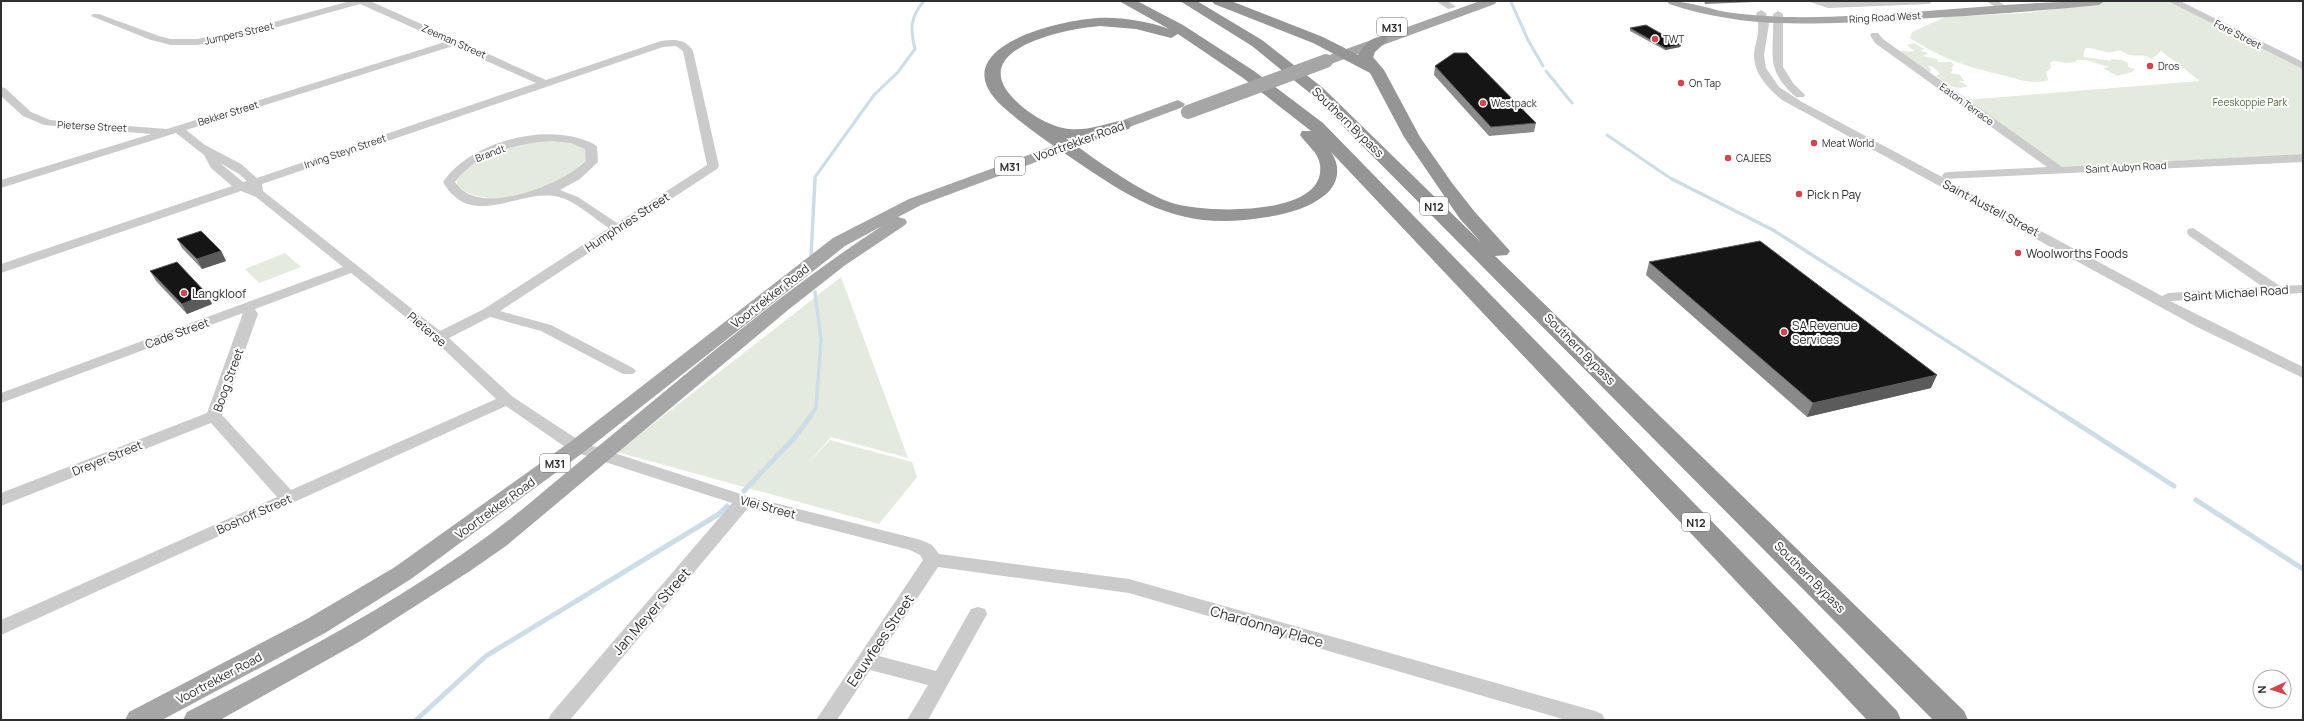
<svg xmlns="http://www.w3.org/2000/svg" width="2304" height="721" font-family="Manrope,sans-serif">
<style>
.green{fill:#e4eade}
.lines{fill:none;stroke-linecap:round;stroke-linejoin:round}
.stream-far2{stroke:#ccdde8;stroke-width:3}
.stream-far1{stroke:#ccdde8;stroke-width:3.5}
.stream{stroke:#ccdde8;stroke-width:5}
.minor{fill:#cbcbcb;fill-rule:evenodd}
.major{fill:#a6a6a6;fill-rule:evenodd}
.highway{fill:#959595;fill-rule:evenodd}
.major-bridge{stroke:#a6a6a6;stroke-width:14}
.wall{fill:#8a8a8a}
.shaded-wall{fill:#5b5b5b}
.building{fill:#151515;stroke:#5b5b5b}
.poi-dot{fill:#d0464f;stroke:#fff;stroke-width:1.5}
.labels{text-anchor:middle;dominant-baseline:central;stroke-width:4;stroke-linejoin:round;paint-order:stroke}
.far-street-label{font-size:10px;fill:#2e2e2e;stroke:#fff}
.far-poi-label{font-size:10px;fill:#2e2e2e;stroke:#fff;text-anchor:start}
.far-park-label{font-size:10px;fill:#516541;stroke:#fff}
.shield{fill:#fff;stroke:#6d6d6d;stroke-width:1}
.shield-label{font-size:11px;font-weight:bold;fill:#2e2e2e}
.street-label{font-size:12px;fill:#2e2e2e;stroke:#fff}
.poi-label{font-size:12px;fill:#2e2e2e;stroke:#fff;text-anchor:start}
.near-street-label{font-size:14px;fill:#2e2e2e;stroke:#fff}
</style>
<rect width="100%" height="100%" fill="#fff"/>
<g class="green">
<path d="M 2113,1 L 2171,1 L 2303,67 L 2303,154 L 2061,168 L 1965,100 L 2200,81 L 2161,51 L 2152,59 C 2139,51 2136,61 2120,50 C 2117,50 2116,52 2113,52 C 2105,54 2095,47 2086,48 L 2084,51 L 2084,57 L 2112,61 L 2110,59 L 2122,60 L 2128,63 L 2128,67 L 2135,69 L 2132,72 L 2117,76 L 2103,68 L 2109,67 L 2086,60 L 2076,60 L 2076,62 L 2066,63 L 2053,61 L 2050,63 L 2051,68 L 2046,72 L 2048,80 C 2034,85 2020,80 2006,76 C 1968,67 1944,60 1910,38 L 1912,32 L 1945,17 L 2027,13 Z"/>
<path d="M 1914,43 L 1924,49 L 1921,51 L 1928,53 L 1923,56 L 1937,59 L 1938,62 L 1951,62 L 1954,65 L 1951,68 L 1953,70 L 1950,73 L 1960,75 L 1964,81 L 1959,81 L 1968,86 C 1954,91 1948,85 1936,76 L 1940,73 L 1932,66 L 1928,66 L 1931,70 L 1930,72 L 1924,71 L 1895,51 C 1903,49 1908,53 1914,51 L 1907,45 Z"/>
<path d="M 566,140 L 586,149 L 587,163 C 574,171 560,183 545,189 C 520,199 479,205 457,186 C 454,162 509,146 529,142 C 541,140 554,141 566,140 Z"/>
<path d="M 285,253 L 301,267 L 259,283 L 245,269 Z"/>
<path d="M 841,277 L 908,458 L 831,437 L 808,463 L 830,440 L 912,462 L 917,477 L 879,524 L 617,452 Z"/>
</g>
<g class="lines">
<g class="stream-far2">
<path d="M 1511,2 L 1528,40 L 1543,66"/>
<path d="M 1546,71 L 1572,103"/>
<path d="M 1607,135 L 1673,180"/>
<path d="M 815,180 L 815,177 L 874,95 L 898,72 L 915,49 C 910,29 910,17 924,1"/>
</g>
<g class="stream-far1">
<path d="M 1672,179 L 1773,230 L 2063,415"/>
<path d="M 811,256 L 815,179"/>
<path d="M 811,415 L 816,408 L 821,340 L 815,292"/>
</g>
<g class="stream">
<path d="M 2062,414 L 2174,486"/>
<path d="M 744,491 L 795,437 L 812,414"/>
<path d="M 2196,500 L 2303,569"/>
<path d="M 416,720 L 486,656 L 719,514 L 727,506"/>
</g>
<g class="minor">
<path d="M 350,1 L 370,1 L 546,80 L 661,41 C 674,39 686,39 693,51 L 719,166 L 717,169 L 500,311 L 551,325 L 633,368 L 636,371 L 633,374 L 623,374 L 541,331 L 490,317 L 449,338 L 513,397 L 583,443 L 747,496 L 921,540 L 932,545 L 939,554 L 1129,579 L 1595,711 L 1602,714 L 1605,720 L 1566,720 L 1129,593 L 938,567 L 879,656 L 936,671 L 971,609 L 978,607 L 985,609 L 987,614 L 928,720 L 907,720 L 928,685 L 870,670 L 837,720 L 816,720 L 923,560 L 920,555 L 910,550 L 748,508 L 570,720 L 548,720 L 551,714 L 732,503 L 571,451 L 506,406 L 1,635 L 1,620 L 277,497 L 211,423 L 1,506 L 1,493 L 207,413 L 243,313 L 1,403 L 1,393 L 343,267 L 256,197 L 241,191 L 1,273 L 1,264 L 232,186 L 211,168 L 204,155 L 176,133 L 1,188 L 1,180 L 151,134 L 44,125 L 23,116 L 1,96 L 1,87 L 5,88 L 31,112 L 50,120 L 167,129 L 445,42 L 360,4 L 256,33 L 197,45 L 171,45 L 151,40 L 91,16 L 93,14 L 99,14 L 159,36 L 171,39 L 197,39 L 252,28 ZM 453,46 L 536,83 L 257,178 L 241,164 L 205,145 L 186,130 ZM 676,46 L 683,51 L 707,165 L 617,223 L 578,197 L 560,190 L 580,179 L 598,162 L 597,147 C 593,142 584,140 578,138 C 534,126 469,144 443,182 C 472,232 520,187 559,197 C 577,202 593,218 609,228 L 484,309 L 440,331 L 263,191 L 262,184 L 663,47 ZM 552,141 L 571,143 L 585,149 L 586,161 C 562,185 477,219 455,182 C 475,153 518,143 552,141 ZM 220,163 L 239,174 L 247,181 L 243,182 ZM 351,273 L 434,340 L 496,399 L 291,490 L 222,415 L 258,314 L 255,309 Z"/>
<path d="M 1436,1 L 1448,1 L 1456,7 L 1448,9 Z"/>
<path d="M 1807,1 L 1934,1 L 1929,4 L 1828,8 Z"/>
<path d="M 1986,1 L 1998,1 L 2013,11 L 2011,13 L 2005,13 Z"/>
<path d="M 2168,1 L 2180,1 L 2303,62 L 2303,69 Z"/>
<path d="M 1761,10 L 1766,13 L 1769,24 L 1764,55 L 1766,68 L 1779,87 L 1802,102 L 1944,178 L 1942,176 L 1944,173 L 1948,172 L 2047,167 L 1875,43 L 1870,35 L 1872,33 L 1878,33 L 1883,39 L 2062,167 L 2303,154 L 2303,162 L 1944,179 L 2162,296 L 2168,293 L 2263,287 L 2188,235 L 2187,232 L 2188,229 L 2193,228 L 2280,286 L 2303,285 L 2303,293 L 2170,301 L 2303,367 L 2303,378 L 2197,327 L 1782,100 C 1766,86 1750,70 1755,47 C 1758,35 1760,25 1756,13 Z"/>
<path d="M 1778,11 L 1783,14 L 1783,67 L 1793,83 L 1805,95 L 1804,97 L 1796,97 C 1763,68 1775,53 1773,14 Z"/>
</g>
<g class="major">
<path d="M 1480,1 L 1497,1 L 1495,4 L 1331,64 L 1326,65 L 1319,61 L 1321,58 Z"/>
<path d="M 1667,1 C 1688,1 1706,8 1726,12 C 1745,15 1765,16 1784,17 C 1891,19 1998,1 2105,1 L 2099,5 C 2032,12 1964,16 1897,20 C 1815,24 1748,30 1669,4 Z"/>
<path d="M 1178,100 L 1185,104 L 1183,107 L 921,205 L 898,217 L 905,219 L 907,222 L 905,225 L 844,266 L 788,310 L 506,546 L 470,571 L 359,642 L 220,720 L 183,720 L 187,712 C 290,659 395,604 489,535 C 518,514 545,490 572,468 C 674,385 773,297 882,226 L 845,246 L 584,452 L 411,579 L 325,633 L 162,720 L 125,720 L 129,712 L 307,619 L 395,567 L 570,442 L 833,238 L 909,199 Z"/>
</g>
<g class="highway">
<path d="M 1119,1 L 1137,1 L 1183,25 L 1254,71 L 1323,123 L 1897,711 L 1901,720 L 1867,720 L 1331,152 C 1341,166 1339,184 1325,195 C 1309,208 1287,214 1267,217 C 1183,232 1139,204 1073,159 C 1049,143 1023,125 1002,106 C 940,48 1059,20 1098,18 C 1122,17 1146,21 1169,29 ZM 1100,26 L 1136,29 L 1171,38 L 1178,34 L 1243,78 L 1311,131 L 1302,131 L 1300,135 C 1306,144 1319,153 1320,165 C 1327,218 1203,213 1172,203 C 1140,192 1094,159 1066,138 C 1087,141 1108,134 1129,129 L 1131,125 L 1129,121 L 1123,120 C 1105,124 1087,131 1069,129 C 1051,127 1031,115 1018,103 C 960,50 1063,29 1100,26 Z"/>
<path d="M 1180,1 L 1197,1 L 1262,40 L 1323,88 L 1481,242 L 1460,219 L 1404,137 L 1370,73 L 1313,43 L 1214,4 L 1212,1 L 1231,1 L 1323,37 L 1358,55 C 1363,45 1374,34 1386,37 L 1388,40 L 1375,52 L 1373,57 L 1384,70 L 1420,137 L 1452,183 L 1474,211 L 1510,251 L 1507,255 L 1495,256 L 1964,711 L 1968,720 L 1933,720 L 1311,94 L 1252,46 Z"/>
</g>
<path class="major-bridge" d="M 1188,112 L 1326,61"/>
</g>
<g class="wall">
<path d="M 1704,1 L 1779,1 L 1705,4 Z"/>
<path d="M 1630,28 L 1681,45 L 1680,47 L 1665,50 L 1630,31 Z"/>
<path d="M 1435,66 L 1536,123 L 1534,132 L 1489,136 L 1434,75 Z"/>
<path d="M 177,239 L 221,251 L 226,261 L 202,269 L 182,248 Z"/>
<path d="M 1649,262 L 1931,388 L 1807,417 L 1646,275 Z"/>
<path d="M 150,271 L 207,294 L 212,304 L 187,314 L 156,281 Z"/>
</g>
<g class="shaded-wall">
<path d="M 1681,45 L 1680,47 L 1665,50 L 1665,48 Z"/>
<path d="M 221,251 L 226,261 L 202,269 L 197,259 Z"/>
<path d="M 207,294 L 212,304 L 187,314 L 182,304 Z"/>
<path d="M 1937,375 L 1931,388 L 1807,417 L 1813,403 Z"/>
</g>
<g class="building">
<path d="M 1646,25 L 1681,45 L 1665,48 L 1630,28 Z"/>
<path d="M 1454,53 L 1467,53 L 1536,123 L 1491,127 L 1435,66 Z"/>
<path d="M 201,231 L 221,251 L 197,259 L 177,239 Z"/>
<path d="M 1760,241 L 1937,375 L 1813,403 L 1649,262 Z"/>
<path d="M 177,262 L 207,294 L 182,304 L 150,271 Z"/>
</g>
<g class="poi-dot">
<circle cx="1655" cy="39" r="4"/>
<circle cx="2150" cy="66" r="4"/>
<circle cx="1681" cy="83" r="4"/>
<circle cx="1483" cy="103" r="4"/>
<circle cx="1814" cy="143" r="4"/>
<circle cx="1728" cy="158" r="4"/>
<circle cx="1799" cy="194" r="4"/>
<circle cx="2018" cy="253" r="4"/>
<circle cx="184" cy="293" r="4"/>
<circle cx="1784" cy="332" r="4"/>
</g>
<g class="labels">
<g class="far-street-label">
<text transform="translate(1885 17) rotate(-3)">Ring Road West</text>
<text transform="translate(239 33) rotate(-13)">Jumpers Street</text>
<text transform="translate(2238 34) rotate(27)">Fore Street</text>
<text transform="translate(454 41) rotate(24)">Zeeman Street</text>
<text transform="translate(1967 104) rotate(36)">Eaton Terrace</text>
<text transform="translate(228 113) rotate(-17)">Bekker Street</text>
<text transform="translate(92 126) rotate(3)">Pieterse Street</text>
<text transform="translate(345 151) rotate(-19)">Irving Steyn Street</text>
<text transform="translate(490 153) rotate(-21)">Brandt</text>
<text transform="translate(2126 167) rotate(-3)">Saint Aubyn Road</text>
</g>
<g class="far-poi-label">
<text x="1663" y="39">TWT</text>
<text x="2158" y="66">Dros</text>
<text x="1689" y="83">On Tap</text>
<text x="1491" y="103">Westpack</text>
<text x="1822" y="143">Meat World</text>
<text x="1736" y="158">CAJEES</text>
</g>
<g class="far-park-label">
<text x="2250" y="102">Feeskoppie Park</text>
</g>
<g class="shield">
<rect x="1377" y="18" width="30" height="18" rx="3"/>
<rect x="995" y="157" width="30" height="18" rx="3"/>
<rect x="1420" y="197" width="28" height="18" rx="3"/>
<rect x="540" y="454" width="30" height="18" rx="3"/>
<rect x="1682" y="513" width="28" height="18" rx="3"/>
</g>
<g class="shield-label">
<text x="1392" y="27">M31</text>
<text x="1010" y="166">M31</text>
<text x="1434" y="206">N12</text>
<text x="555" y="463">M31</text>
<text x="1696" y="522">N12</text>
</g>
<g class="street-label">
<text transform="translate(1348 122) rotate(44)">Southern Bypass</text>
<text transform="translate(1079 141) rotate(-20)">Voortrekker Road</text>
<text transform="translate(1991 208) rotate(28)">Saint Austell Street</text>
<text transform="translate(627 222) rotate(-33)">Humphries Street</text>
<text transform="translate(2236 293) rotate(-4)">Saint Michael Road</text>
<text transform="translate(770 296) rotate(-38)">Voortrekker Road</text>
<text transform="translate(427 329) rotate(40)">Pieterse</text>
<text transform="translate(177 333) rotate(-20)">Cade Street</text>
<text transform="translate(1580 349) rotate(45)">Southern Bypass</text>
<text transform="translate(228 380) rotate(-70)">Boog Street</text>
<text transform="translate(107 458) rotate(-22)">Dreyer Street</text>
<text transform="translate(768 507) rotate(15)">Vlei Street</text>
<text transform="translate(495 508) rotate(-36)">Voortrekker Road</text>
<text transform="translate(254 514) rotate(-24)">Boshoff Street</text>
<text transform="translate(1810 577) rotate(45)">Southern Bypass</text>
<text transform="translate(219 678) rotate(-28)">Voortrekker Road</text>
</g>
<g class="poi-label">
<text x="1807" y="194">Pick n Pay</text>
<text x="2026" y="253">Woolworths Foods</text>
<text x="192" y="293">Langkloof</text>
<text x="1792" y="325">SA Revenue<tspan x="1792" dy="14">Services</tspan></text>
</g>
<g class="near-street-label">
<text transform="translate(651 611) rotate(-49)">Jan Meyer Street</text>
<text transform="translate(1267 626) rotate(16)">Chardonnay Place</text>
<text transform="translate(880 640) rotate(-56)">Eeuwfees Street</text>
</g>
</g>
<rect width="2304" height="721" fill="none" stroke="#2e2e2e" stroke-width="4"/>
<g transform="translate(2272 689) rotate(267)"><circle r="19" fill="#ffffff" stroke="#ababab"/>
<path d="M0-3L7 15L0 10L-7 15Z" fill="#d0464f"/>
<text y="-6" font-size="11" font-weight="bold" text-anchor="middle" fill="#2e2e2e">N</text>
</g>
</svg>
